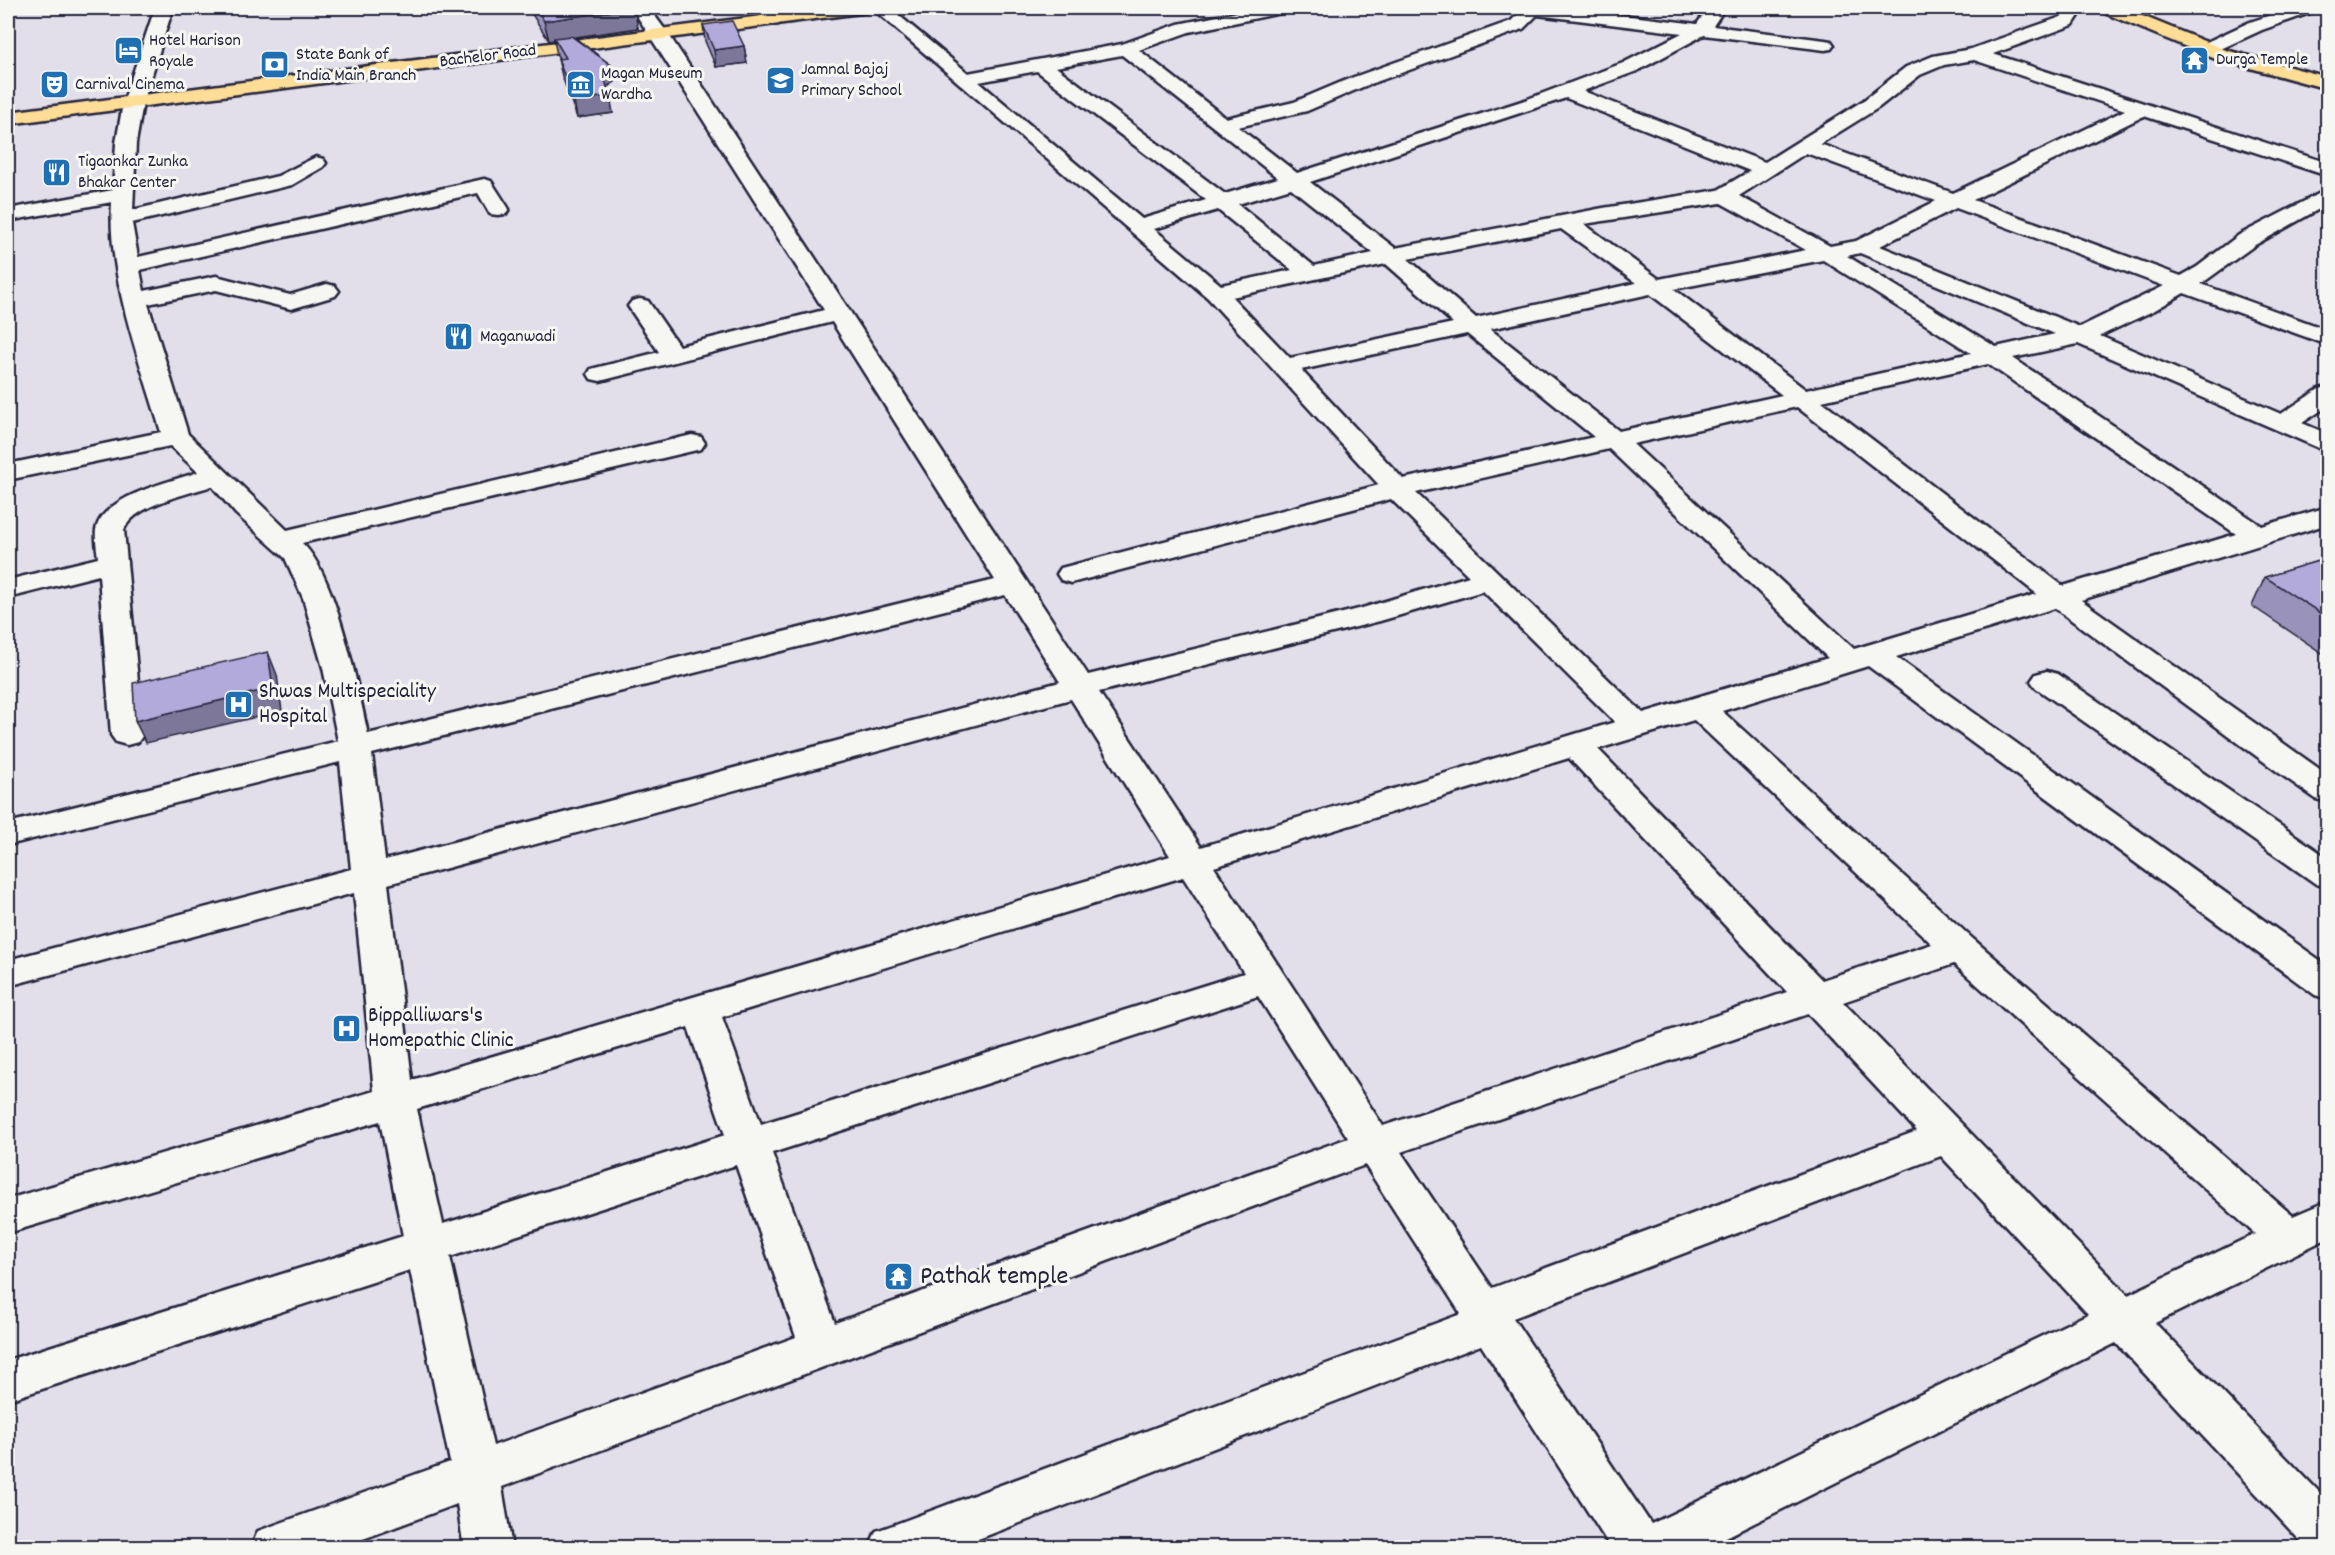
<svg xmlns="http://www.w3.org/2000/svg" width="2335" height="1555" font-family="Dekko,sans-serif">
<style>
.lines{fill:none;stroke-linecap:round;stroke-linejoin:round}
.minor-casing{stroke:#22223b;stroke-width:5}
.major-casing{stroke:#22223b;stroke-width:5}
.minor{fill:#f6f6f2;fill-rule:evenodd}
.major{fill:#fedd96;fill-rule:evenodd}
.wall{fill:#9992bb;stroke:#22223b;stroke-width:1.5}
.shaded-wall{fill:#7d7799;stroke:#22223b;stroke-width:1.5}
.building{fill:#b2aada;stroke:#22223b;stroke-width:1.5}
.labels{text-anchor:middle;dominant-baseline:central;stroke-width:6;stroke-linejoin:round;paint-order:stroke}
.far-poi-label{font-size:18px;fill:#22223b;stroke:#f6f6f2;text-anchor:start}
.far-street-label{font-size:18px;fill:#22223b;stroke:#f6f6f2}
.poi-label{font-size:22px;fill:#22223b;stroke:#f6f6f2;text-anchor:start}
.near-poi-label{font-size:27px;fill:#22223b;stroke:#f6f6f2;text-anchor:start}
</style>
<rect width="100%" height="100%" fill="#e2dfeb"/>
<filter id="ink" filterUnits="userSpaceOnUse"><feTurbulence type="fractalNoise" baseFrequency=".0167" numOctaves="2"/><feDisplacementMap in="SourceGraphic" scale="12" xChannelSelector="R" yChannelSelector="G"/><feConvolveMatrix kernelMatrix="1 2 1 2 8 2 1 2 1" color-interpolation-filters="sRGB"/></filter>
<g filter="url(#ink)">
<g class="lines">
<defs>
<g id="minor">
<path d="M 155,8 L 173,8 L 143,103 L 136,143 L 133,210 L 278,176 L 316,157 L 323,159 L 326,163 L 323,167 L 292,185 L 132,223 L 138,257 L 484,179 L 491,181 L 509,209 L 506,214 L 498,215 L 490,214 L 478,193 L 140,270 L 144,291 L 216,276 L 290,295 L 327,284 L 335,286 L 339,291 L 335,296 L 291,309 L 216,290 L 148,304 L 188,434 L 287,530 L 692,435 L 701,437 L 705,443 L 701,449 L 302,543 C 336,574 358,688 368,734 L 995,580 L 832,322 L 600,381 L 591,379 L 588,374 L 591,369 L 659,352 L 628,306 L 632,301 L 640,299 L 648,301 L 679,346 L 824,310 L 632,8 L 649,8 L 669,35 L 1088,675 L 1359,609 L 1469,576 L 1391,499 L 1071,583 L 1061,580 L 1057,574 L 1061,568 L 1379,485 L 1208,298 L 872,8 L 890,8 L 968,73 L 1122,44 L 1178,24 L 1258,8 L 1289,8 L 1287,12 L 1281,13 L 1189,32 L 1139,50 L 1226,118 L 1294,102 L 1351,78 L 1511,21 L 1521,11 L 1519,8 L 1565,8 L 1697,24 L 1708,8 L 1725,8 L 1713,26 L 1825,40 L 1831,41 L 1834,45 L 1831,49 L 1825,50 L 1704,35 L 1637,71 L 1583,91 L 1765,162 L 1864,100 L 1906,67 L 1933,56 L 1971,49 L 2061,17 L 2068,8 L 2084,8 L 2073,25 L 1993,54 L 2328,163 L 2328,176 L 2144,116 L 1973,200 L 2181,276 L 2197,267 L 2239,235 L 2328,189 L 2328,204 L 2255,245 L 2201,284 L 2328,330 L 2328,345 L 2184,293 L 2155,310 L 2100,336 L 2281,414 L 2319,389 L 2328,387 L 2328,406 L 2302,423 L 2328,434 L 2328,452 L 2078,344 L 2013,358 L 2262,526 L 2328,507 L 2328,524 L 2081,600 L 2328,775 L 2328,802 L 2316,799 L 2282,775 L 2055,608 L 1896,657 L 2328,966 L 2328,999 L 2315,995 L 1868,666 L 1722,711 L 1973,939 L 2293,1216 L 2328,1201 L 2328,1238 L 2155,1323 L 2328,1501 L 2328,1548 L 2307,1548 L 2116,1343 L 1704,1548 L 1611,1548 L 1481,1345 L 955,1548 L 869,1548 L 876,1531 L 893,1525 L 1461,1314 L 1365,1165 L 502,1487 L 512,1548 L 464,1548 L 457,1504 L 339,1548 L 251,1548 L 258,1531 L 450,1462 L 410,1270 L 8,1400 L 8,1360 L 403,1236 L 380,1121 L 8,1233 L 8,1199 L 374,1091 L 354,893 L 8,986 L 8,960 L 351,869 L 340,762 L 8,845 L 8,823 L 338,741 L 323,668 L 303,598 L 285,558 L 236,514 L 212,486 C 188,494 133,505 124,530 L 143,735 L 138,742 L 127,745 L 116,742 L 111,735 L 99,575 L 8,598 L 8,580 L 98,558 C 97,549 95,538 96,530 C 102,496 170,482 198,472 L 170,446 L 8,480 L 8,464 L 161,432 C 140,361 107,276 112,202 L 8,221 L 8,209 L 113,190 L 116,143 L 123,103 ZM 1537,15 L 1682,33 L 1623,63 L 1525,100 L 1297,173 L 1238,127 L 1307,111 L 1365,86 L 1523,29 ZM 1122,55 L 1278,178 L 1225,194 L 1056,67 ZM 1974,60 L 2125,110 L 1953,193 L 1820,144 L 1878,108 L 1920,75 L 1944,65 ZM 1037,71 L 1206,200 L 1142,219 L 979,82 ZM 1566,98 L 1750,171 L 1718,190 L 1603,208 L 1395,248 L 1310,182 ZM 1806,153 L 1936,201 L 1856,241 L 1830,246 L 1739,196 ZM 1291,188 L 1373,253 L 1314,266 L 1238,204 ZM 1721,203 L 1806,250 L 1659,279 L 1584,224 ZM 1956,208 L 2164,286 L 2080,327 L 1880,246 ZM 1218,210 L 1292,270 L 1221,285 L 1154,229 ZM 1561,229 L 1636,283 L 1476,318 L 1408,259 ZM 1860,253 L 2055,334 L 1996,347 L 1847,256 ZM 1823,260 L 1971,353 L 1806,390 L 1674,289 ZM 1386,264 L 1453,323 L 1290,358 L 1232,297 ZM 1650,294 L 1782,395 L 1619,431 L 1490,329 ZM 1467,334 L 1594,437 L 1403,479 L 1301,370 ZM 1988,364 L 2236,534 L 2063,586 L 1822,401 ZM 1797,407 L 2037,594 L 1854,649 L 1633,444 ZM 1609,449 L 1828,658 L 1643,713 L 1416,493 ZM 1483,591 L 1615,722 L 1201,847 L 1099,692 L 1380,621 ZM 1005,595 L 1060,682 L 385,860 L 372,754 ZM 1071,699 L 1170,856 L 412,1080 L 388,884 ZM 1694,720 L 1932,944 L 1822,980 L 1598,749 ZM 1569,758 L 1787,992 L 1383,1126 L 1214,867 ZM 1183,877 L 1244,973 L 761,1124 L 722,1017 ZM 1954,964 L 2255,1234 L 2128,1295 L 1843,1002 ZM 1258,996 L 1348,1138 L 835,1323 L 772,1153 ZM 1808,1014 L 1917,1131 L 1492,1288 L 1401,1152 ZM 688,1027 L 725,1135 L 443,1224 L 417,1109 ZM 1941,1156 L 2088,1314 L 1651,1524 L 1513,1318 ZM 736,1165 L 796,1337 L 493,1446 L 450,1257 Z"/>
<path d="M 754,8 L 772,8 L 782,20 L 779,24 C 766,27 761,18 754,8 Z"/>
<path d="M 2292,8 L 2316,8 L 2313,12 L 2262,30 L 2212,53 L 2200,53 L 2197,49 L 2200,45 L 2250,22 Z"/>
<path d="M 2047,671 L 2058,674 L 2328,858 L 2328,887 L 2316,884 L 2036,688 L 2031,681 L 2036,674 Z"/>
</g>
<g id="major">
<path d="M 824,8 L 870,8 L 867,12 L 861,13 L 8,124 L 8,112 Z"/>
<path d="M 2099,8 L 2123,8 L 2226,50 L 2328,77 L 2328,89 L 2213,58 L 2102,12 Z"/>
</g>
</defs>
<use href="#minor" class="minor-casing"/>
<use href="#major" class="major-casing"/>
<use href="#minor" class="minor"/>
<use href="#major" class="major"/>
</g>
<g class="wall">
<path d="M 528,8 L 634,8 L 638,28 L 574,37 L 611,65 L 615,82 L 607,87 L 613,113 L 577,118 L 562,76 L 558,59 L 559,58 L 557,55 L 554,40 L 549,41 Z"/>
<path d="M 703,25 L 744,46 L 747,63 L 716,67 L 705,41 Z"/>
<path d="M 2328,558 L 2328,657 L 2252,606 L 2265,577 Z"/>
</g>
<g class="shaded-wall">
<path d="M 634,8 L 638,28 L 555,40 L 554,38 L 554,40 L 549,41 L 544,21 Z"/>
<path d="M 744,46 L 747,63 L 716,67 L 714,50 Z"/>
<path d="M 611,65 L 615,82 L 605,88 L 602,71 Z"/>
<path d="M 610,96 L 613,113 L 577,118 L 574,100 Z"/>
<path d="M 268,652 L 277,675 L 282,711 L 146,743 L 135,721 Z"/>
</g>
<g class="building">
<path d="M 536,8 L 634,8 L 544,21 Z"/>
<path d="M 732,21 L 744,46 L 714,50 L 703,25 Z"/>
<path d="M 571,36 L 611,65 L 602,71 L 610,96 L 574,100 L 558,59 L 566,58 L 554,38 Z"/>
<path d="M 2328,558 L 2328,618 L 2265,577 Z"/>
<path d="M 268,652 L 273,688 L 135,721 L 133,683 Z"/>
</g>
</g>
<defs>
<symbol id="hotel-square" viewBox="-11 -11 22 22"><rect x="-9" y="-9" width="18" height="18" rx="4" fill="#1f6fb2" stroke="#f6f6f2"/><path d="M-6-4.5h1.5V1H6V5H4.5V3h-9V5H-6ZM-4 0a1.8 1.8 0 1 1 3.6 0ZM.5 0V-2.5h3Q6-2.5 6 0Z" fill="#fff"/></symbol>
<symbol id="temple-square" viewBox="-11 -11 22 22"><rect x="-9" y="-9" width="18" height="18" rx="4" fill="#1f6fb2" stroke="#f6f6f2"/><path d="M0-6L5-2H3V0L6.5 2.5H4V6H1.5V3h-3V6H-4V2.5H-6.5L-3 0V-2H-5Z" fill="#fff"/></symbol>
<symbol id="bank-square" viewBox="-11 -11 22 22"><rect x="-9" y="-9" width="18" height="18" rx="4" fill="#1f6fb2" stroke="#f6f6f2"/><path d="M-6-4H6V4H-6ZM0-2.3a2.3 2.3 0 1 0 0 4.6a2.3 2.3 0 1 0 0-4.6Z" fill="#fff"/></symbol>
<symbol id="school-square" viewBox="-11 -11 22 22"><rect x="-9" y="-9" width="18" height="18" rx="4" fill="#1f6fb2" stroke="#f6f6f2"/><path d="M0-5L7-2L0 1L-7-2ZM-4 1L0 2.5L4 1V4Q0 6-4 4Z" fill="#fff"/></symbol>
<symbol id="museum-square" viewBox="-11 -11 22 22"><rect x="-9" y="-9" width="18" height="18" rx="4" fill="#1f6fb2" stroke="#f6f6f2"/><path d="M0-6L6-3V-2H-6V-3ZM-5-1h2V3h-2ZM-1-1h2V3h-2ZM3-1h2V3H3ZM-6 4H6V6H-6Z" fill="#fff"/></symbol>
<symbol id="theatre-square" viewBox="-11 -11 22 22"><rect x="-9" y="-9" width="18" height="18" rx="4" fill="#1f6fb2" stroke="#f6f6f2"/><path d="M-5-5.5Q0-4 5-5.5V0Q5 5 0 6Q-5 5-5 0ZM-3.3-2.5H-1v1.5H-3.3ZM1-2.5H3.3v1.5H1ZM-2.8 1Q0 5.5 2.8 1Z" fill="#fff"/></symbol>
<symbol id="restaurant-square" viewBox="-11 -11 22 22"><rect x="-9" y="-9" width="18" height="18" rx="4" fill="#1f6fb2" stroke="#f6f6f2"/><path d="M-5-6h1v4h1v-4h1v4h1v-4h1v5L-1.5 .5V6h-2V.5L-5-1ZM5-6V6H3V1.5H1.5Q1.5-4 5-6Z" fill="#fff"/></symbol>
<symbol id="hospital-square" viewBox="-11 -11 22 22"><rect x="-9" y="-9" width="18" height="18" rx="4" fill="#1f6fb2" stroke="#f6f6f2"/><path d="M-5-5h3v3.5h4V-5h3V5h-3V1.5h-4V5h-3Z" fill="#fff"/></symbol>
</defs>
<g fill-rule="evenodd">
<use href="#hotel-square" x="112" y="34" width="33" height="33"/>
<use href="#temple-square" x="2178" y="44" width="33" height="33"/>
<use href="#bank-square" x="258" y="48" width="33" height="33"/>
<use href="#school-square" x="764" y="64" width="33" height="33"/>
<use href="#museum-square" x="564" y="68" width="33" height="33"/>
<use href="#theatre-square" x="38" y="68" width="33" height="33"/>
<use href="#restaurant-square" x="40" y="156" width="33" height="33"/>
<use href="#restaurant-square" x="442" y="320" width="33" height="33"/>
<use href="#hospital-square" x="222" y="688" width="33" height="33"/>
<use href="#hospital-square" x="330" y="1012" width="33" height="33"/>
<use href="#temple-square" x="882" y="1260" width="33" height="33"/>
</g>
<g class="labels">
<g class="far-poi-label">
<text x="149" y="41">Hotel Harison<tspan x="149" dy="21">Royale</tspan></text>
<text x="296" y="55">State Bank of<tspan x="296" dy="21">India Main Branch</tspan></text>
<text x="2216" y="60">Durga Temple</text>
<text x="801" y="70">Jamnal Bajaj<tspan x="801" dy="21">Primary School</tspan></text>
<text x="601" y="74">Magan Museum<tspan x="601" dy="21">Wardha</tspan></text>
<text x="75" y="85">Carnival Cinema</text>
<text x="78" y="162">Tigaonkar Zunka<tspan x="78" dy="21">Bhakar Center</tspan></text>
<text x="480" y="337">Maganwadi</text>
</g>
<g class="far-street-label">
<text transform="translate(488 57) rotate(-7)">Bachelor Road</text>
</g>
<g class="poi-label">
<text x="259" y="692">Shwas Multispeciality<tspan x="259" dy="25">Hospital</tspan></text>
<text x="368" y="1016">Bippalliwars's<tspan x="368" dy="25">Homepathic Clinic</tspan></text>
</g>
<g class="near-poi-label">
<text x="920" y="1277">Pathak temple</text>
</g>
</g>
<rect width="2335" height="1555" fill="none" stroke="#f6f6f2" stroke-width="30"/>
<rect x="15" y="15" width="2305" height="1525" fill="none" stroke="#22223b" stroke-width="2" filter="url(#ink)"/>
</svg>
